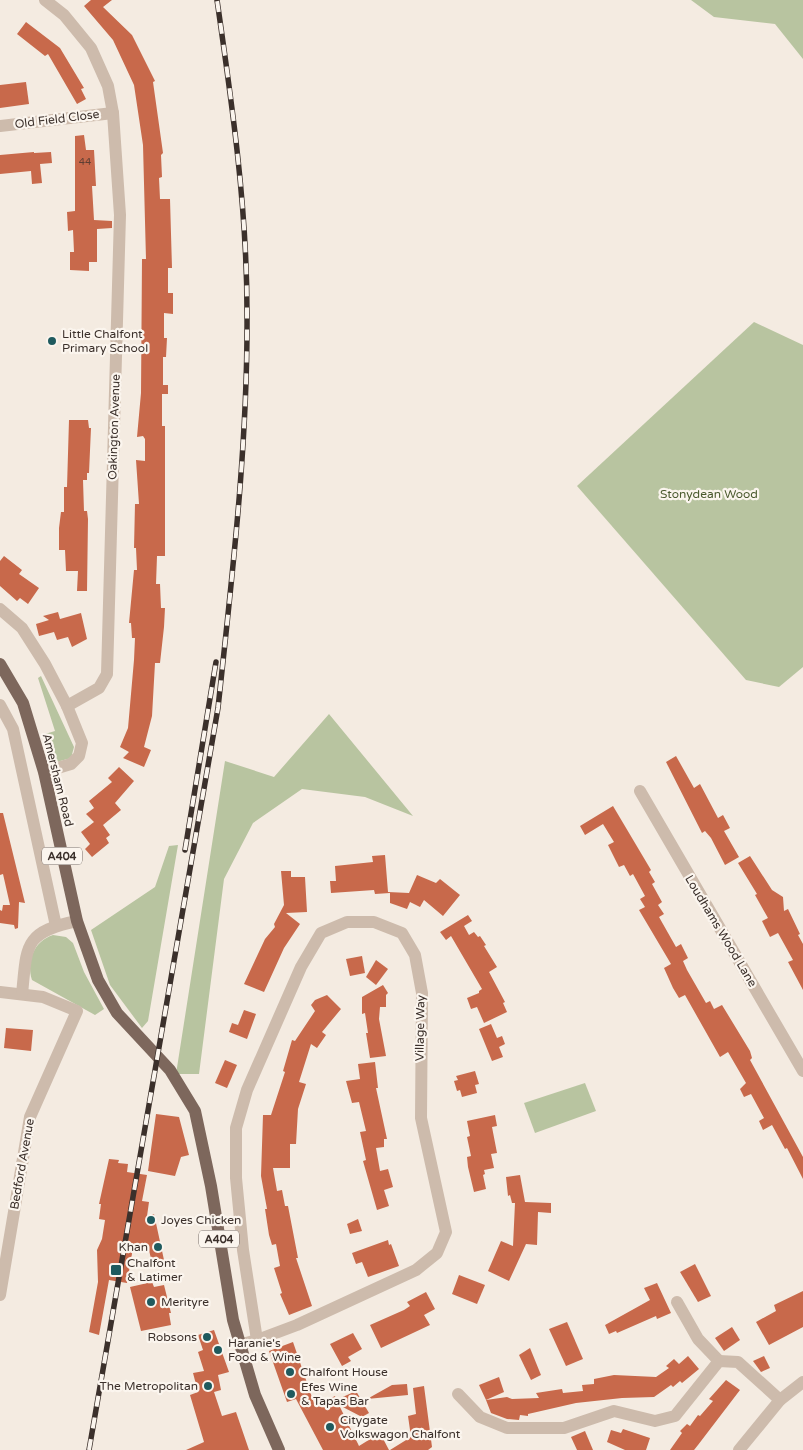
<svg xmlns="http://www.w3.org/2000/svg" width="803" height="1450" font-family="'Varela Round',sans-serif">
<style>
.green{fill:#b8c4a0}
.building{fill:#c8694b}
.lines{fill:none;stroke-linecap:round;stroke-linejoin:round}
.minor{stroke:#cdbbac;stroke-width:12}
.major{stroke:#7d675c;stroke-width:12}
.rail-casing{stroke:#3b302b;stroke-width:5.5}
.rail{stroke:#fbf5ee;stroke-width:4;stroke-dasharray:11;stroke-linecap:butt}
.poi-dot{fill:#1f5a5e;stroke:#fbf5ee;stroke-width:2}
.labels{text-anchor:middle;dominant-baseline:central;stroke-width:4.5;stroke-linejoin:round;paint-order:stroke}
.number-label{font-size:10px;fill:#5e3e33}
.shield{fill:#fbf5ee;stroke:#756b66;stroke-width:1}
.shield-label{font-size:11px;font-weight:bold;fill:#3b302b}
.street-label{font-size:12px;fill:#3b302b;stroke:#fbf5ee}
.poi-label{font-size:12px;fill:#3b302b;stroke:#fbf5ee;text-anchor:start}
.park-label{font-size:12px;fill:#4a5a2e;stroke:#fbf5ee}
</style>
<rect width="100%" height="100%" fill="#f4ebe1"/>
<g class="green">
<path d="M 691,0 L 803,0 L 803,59 L 775,24 L 714,17 Z"/>
<path d="M 754,322 L 803,345 L 803,667 L 779,687 L 746,680 L 577,486 Z"/>
<path d="M 41,676 L 74,747 L 71,758 L 53,763 L 47,755 L 45,734 L 55,731 L 38,678 Z"/>
<path d="M 329,714 L 413,816 L 365,797 L 302,789 L 253,823 L 224,879 L 199,1074 L 176,1074 L 225,761 L 274,777 Z"/>
<path d="M 178,845 L 148,1021 L 142,1028 L 110,985 L 91,930 L 155,887 L 169,846 Z"/>
<path d="M 53,935 L 66,937 L 73,943 L 84,972 L 104,1009 L 95,1015 L 32,980 C 26,961 34,941 53,935 Z"/>
<path d="M 585,1083 L 596,1111 L 535,1133 L 524,1103 Z"/>
</g>
<g class="building">
<path d="M 91,0 L 112,0 L 103,7 L 132,35 L 155,81 L 153,82 L 163,153 L 161,155 L 162,177 L 159,178 L 160,199 L 170,199 L 172,268 L 168,268 L 168,293 L 173,293 L 173,314 L 164,313 L 164,338 L 167,338 L 166,357 L 163,357 L 163,385 L 168,385 L 168,394 L 162,394 L 162,426 L 165,426 L 165,556 L 157,556 L 156,584 L 160,584 L 161,608 L 165,608 L 164,627 L 160,663 L 155,663 L 152,716 L 144,747 L 151,750 L 144,767 L 123,758 L 129,752 L 120,747 L 128,728 L 134,660 L 135,638 L 132,638 L 131,623 L 129,623 L 134,570 L 137,570 L 136,548 L 134,548 L 135,504 L 139,504 L 136,460 L 145,461 L 145,439 L 143,436 L 137,437 L 141,393 L 142,259 L 146,259 L 143,145 L 134,85 L 113,40 L 84,6 Z"/>
<path d="M 26,22 L 60,48 L 84,88 L 81,89 L 86,99 L 77,104 L 48,54 L 45,56 L 17,34 Z"/>
<path d="M 26,82 L 29,104 L 0,108 L 0,85 Z"/>
<path d="M 84,135 L 86,150 L 94,150 L 96,186 L 92,186 L 94,220 L 112,221 L 112,228 L 97,229 L 97,262 L 89,262 L 89,271 L 70,270 L 70,252 L 74,252 L 73,230 L 68,231 L 67,212 L 75,211 L 75,136 Z"/>
<path d="M 34,152 L 34,153 L 51,152 L 52,163 L 40,164 L 42,183 L 32,184 L 31,171 L 0,174 L 0,155 Z"/>
<path d="M 69,420 L 88,420 L 89,428 L 91,428 L 89,473 L 87,473 L 87,480 L 83,480 L 84,511 L 87,511 L 88,519 L 87,591 L 77,591 L 78,571 L 66,571 L 65,550 L 59,550 L 59,528 L 61,512 L 64,512 L 64,487 L 67,487 Z"/>
<path d="M 4,556 L 22,570 L 19,574 L 39,588 L 28,604 L 20,598 L 17,601 L 0,586 L 0,561 Z"/>
<path d="M 58,612 L 60,619 L 81,613 L 87,639 L 72,647 L 68,637 L 57,640 L 54,632 L 39,636 L 36,624 L 49,620 L 43,616 Z"/>
<path d="M 676,756 L 694,788 L 700,784 L 718,818 L 723,815 L 730,828 L 724,831 L 739,857 L 725,865 L 711,838 L 705,831 L 702,833 L 666,762 Z"/>
<path d="M 119,767 L 134,781 L 115,803 L 121,810 L 103,825 L 110,835 L 106,838 L 109,843 L 92,857 L 85,849 L 90,844 L 81,832 L 94,822 L 86,814 L 94,808 L 89,801 L 112,782 L 108,778 Z"/>
<path d="M 613,806 L 651,870 L 649,872 L 655,882 L 652,884 L 662,902 L 658,905 L 664,914 L 659,917 L 676,947 L 681,944 L 688,958 L 683,961 L 687,970 L 706,1003 L 710,1001 L 714,1009 L 722,1005 L 750,1051 L 752,1058 L 750,1060 L 803,1157 L 803,1179 L 787,1148 L 785,1149 L 772,1125 L 763,1130 L 759,1121 L 764,1118 L 751,1094 L 744,1097 L 740,1089 L 746,1083 L 728,1052 L 720,1057 L 685,995 L 679,998 L 673,988 L 664,968 L 671,964 L 639,910 L 645,907 L 640,899 L 645,896 L 633,874 L 630,876 L 624,865 L 619,867 L 608,845 L 614,842 L 603,824 L 585,835 L 580,826 Z"/>
<path d="M 0,813 L 3,813 L 25,903 L 19,902 L 18,928 L 15,929 L 14,925 L 0,923 L 0,910 L 2,911 L 3,905 L 10,905 L 3,874 L 0,875 Z"/>
<path d="M 385,855 L 388,892 L 409,893 L 417,875 L 436,883 L 440,879 L 460,895 L 443,916 L 424,900 L 420,907 L 410,902 L 407,909 L 390,903 L 390,893 L 375,894 L 374,890 L 331,893 L 330,881 L 336,881 L 335,866 L 373,862 L 372,856 Z"/>
<path d="M 750,856 L 772,890 L 783,897 L 784,911 L 788,909 L 800,934 L 798,935 L 803,944 L 803,990 L 788,962 L 793,960 L 778,933 L 770,937 L 762,921 L 768,918 L 755,895 L 757,894 L 738,863 Z"/>
<path d="M 281,871 L 291,871 L 291,877 L 305,877 L 307,912 L 286,913 L 300,924 L 284,948 L 264,992 L 244,984 L 265,939 L 275,927 L 274,924 L 284,905 Z"/>
<path d="M 468,915 L 472,921 L 464,926 L 469,935 L 474,932 L 478,937 L 480,936 L 486,945 L 484,946 L 497,967 L 489,972 L 505,1002 L 503,1003 L 507,1012 L 484,1023 L 477,1007 L 471,1009 L 467,998 L 479,993 L 479,991 L 482,989 L 451,936 L 446,940 L 440,932 Z"/>
<path d="M 362,956 L 365,973 L 350,976 L 346,959 Z"/>
<path d="M 376,960 L 388,969 L 376,985 L 366,977 Z"/>
<path d="M 383,985 L 388,993 L 386,995 L 386,1007 L 380,1007 L 379,1019 L 386,1056 L 370,1058 L 366,1033 L 368,1033 L 365,1013 L 362,1014 L 362,997 Z"/>
<path d="M 327,995 L 341,1009 L 322,1032 L 326,1035 L 317,1048 L 311,1044 L 299,1082 L 306,1084 L 298,1109 L 296,1144 L 290,1144 L 290,1168 L 273,1168 L 277,1191 L 282,1190 L 285,1206 L 288,1206 L 298,1258 L 296,1258 L 312,1306 L 289,1315 L 280,1294 L 282,1293 L 274,1268 L 280,1266 L 276,1244 L 272,1245 L 269,1235 L 265,1209 L 267,1209 L 261,1176 L 263,1115 L 271,1115 L 285,1072 L 283,1071 L 292,1040 L 295,1041 L 315,1011 L 311,1005 L 315,1000 Z"/>
<path d="M 244,1010 L 256,1014 L 247,1039 L 229,1032 L 232,1023 L 238,1025 Z"/>
<path d="M 491,1024 L 497,1038 L 502,1036 L 505,1044 L 499,1047 L 503,1057 L 492,1061 L 479,1029 Z"/>
<path d="M 6,1028 L 33,1030 L 31,1051 L 4,1048 Z"/>
<path d="M 225,1060 L 237,1065 L 227,1088 L 215,1083 Z"/>
<path d="M 375,1062 L 378,1088 L 376,1088 L 387,1139 L 384,1139 L 384,1147 L 376,1148 L 380,1171 L 388,1169 L 393,1187 L 384,1190 L 389,1206 L 377,1210 L 363,1161 L 366,1160 L 360,1132 L 366,1131 L 359,1102 L 352,1103 L 346,1081 L 360,1079 L 358,1064 Z"/>
<path d="M 475,1071 L 479,1084 L 475,1085 L 477,1093 L 462,1097 L 460,1090 L 457,1091 L 454,1081 L 458,1080 L 456,1076 Z"/>
<path d="M 156,1114 L 179,1117 L 189,1155 L 181,1157 L 175,1176 L 148,1171 Z"/>
<path d="M 495,1115 L 497,1126 L 492,1127 L 497,1153 L 491,1154 L 494,1168 L 484,1170 L 485,1174 L 483,1175 L 486,1189 L 474,1192 L 468,1167 L 467,1157 L 471,1156 L 467,1137 L 470,1136 L 467,1121 Z"/>
<path d="M 109,1159 L 119,1160 L 118,1163 L 128,1164 L 127,1172 L 147,1175 L 142,1201 L 149,1202 L 147,1216 L 154,1214 L 164,1260 L 152,1263 L 149,1250 L 133,1248 L 127,1283 L 109,1280 L 99,1335 L 89,1332 L 98,1282 L 97,1250 L 102,1239 L 105,1220 L 99,1219 L 101,1204 L 99,1204 Z"/>
<path d="M 520,1175 L 525,1202 L 551,1203 L 551,1213 L 538,1212 L 537,1245 L 526,1244 L 509,1281 L 488,1271 L 501,1241 L 513,1246 L 515,1203 L 512,1203 L 510,1195 L 508,1196 L 506,1177 Z"/>
<path d="M 358,1219 L 362,1231 L 350,1234 L 347,1224 Z"/>
<path d="M 388,1240 L 389,1245 L 391,1244 L 399,1266 L 368,1277 L 362,1262 L 356,1264 L 352,1253 Z"/>
<path d="M 695,1264 L 711,1296 L 698,1302 L 680,1272 Z"/>
<path d="M 459,1275 L 485,1285 L 477,1304 L 452,1294 Z"/>
<path d="M 152,1282 L 154,1287 L 164,1285 L 171,1313 L 169,1313 L 171,1325 L 141,1331 L 130,1287 Z"/>
<path d="M 657,1283 L 671,1313 L 657,1319 L 656,1316 L 617,1333 L 616,1331 L 609,1334 L 605,1325 L 650,1300 L 644,1288 Z"/>
<path d="M 803,1291 L 803,1327 L 769,1345 L 756,1322 L 776,1311 L 774,1305 Z"/>
<path d="M 426,1292 L 435,1309 L 424,1315 L 430,1325 L 381,1348 L 370,1325 L 404,1310 L 410,1306 L 407,1302 Z"/>
<path d="M 567,1322 L 583,1359 L 566,1366 L 549,1329 Z"/>
<path d="M 732,1327 L 740,1340 L 724,1351 L 715,1338 Z"/>
<path d="M 214,1330 L 229,1372 L 218,1375 L 221,1390 L 214,1392 L 222,1416 L 236,1412 L 249,1450 L 186,1450 L 204,1442 L 190,1395 L 198,1392 L 193,1373 L 204,1371 L 198,1352 L 203,1350 L 198,1335 Z"/>
<path d="M 353,1333 L 362,1349 L 348,1357 L 351,1361 L 342,1366 L 330,1344 Z"/>
<path d="M 293,1342 L 315,1406 L 335,1396 L 336,1400 L 356,1391 L 369,1413 L 362,1417 L 339,1405 L 359,1446 L 380,1433 L 389,1450 L 323,1450 L 296,1399 L 287,1402 L 269,1351 Z"/>
<path d="M 530,1348 L 541,1375 L 531,1380 L 519,1355 Z"/>
<path d="M 688,1356 L 699,1369 L 682,1383 L 680,1381 L 673,1387 L 671,1385 L 654,1397 L 622,1398 L 576,1403 L 528,1414 L 528,1416 L 520,1415 L 519,1420 L 507,1419 L 491,1413 L 486,1400 L 507,1397 L 512,1399 L 539,1398 L 536,1393 L 562,1389 L 563,1393 L 583,1391 L 582,1385 L 594,1384 L 594,1379 L 614,1375 L 656,1377 L 669,1368 L 666,1366 L 674,1359 L 679,1364 Z"/>
<path d="M 764,1356 L 770,1368 L 761,1372 L 753,1361 Z"/>
<path d="M 499,1377 L 504,1392 L 486,1400 L 479,1385 Z"/>
<path d="M 726,1380 L 740,1390 L 698,1445 L 694,1450 L 670,1450 L 682,1433 L 680,1431 L 687,1424 L 690,1426 L 698,1415 L 700,1416 L 713,1401 L 709,1399 Z"/>
<path d="M 407,1384 L 408,1395 L 367,1399 L 392,1385 Z"/>
<path d="M 424,1386 L 432,1447 L 428,1450 L 390,1450 L 411,1437 L 408,1416 L 416,1414 L 413,1388 Z"/>
<path d="M 623,1429 L 650,1438 L 646,1450 L 625,1450 L 607,1442 L 611,1430 L 621,1433 Z"/>
<path d="M 585,1431 L 593,1450 L 577,1450 L 571,1437 Z"/>
</g>
<g class="lines">
<g class="minor">
<path d="M 45,0 L 64,15 L 91,48 L 108,86 L 113,113 L 120,215 L 107,674 L 99,688 L 67,706"/>
<path d="M 0,126 L 113,113"/>
<path d="M 0,609 L 22,628 L 45,664 L 67,706 L 82,743 L 79,756 L 71,764 L 44,772"/>
<path d="M 0,705 L 13,729 L 56,926"/>
<path d="M 640,791 L 803,1071"/>
<path d="M 0,992 L 43,997 L 77,1011 L 30,1117 L 0,1295"/>
<path d="M 22,994 C 27,946 23,932 77,921"/>
<path d="M 677,1302 L 698,1339 L 719,1361"/>
<path d="M 239,1345 L 257,1340 L 297,1325 L 416,1270 L 437,1253 L 446,1232 L 421,1118 L 422,993 L 415,955 L 402,933 L 374,922 L 347,922 L 321,933 L 301,967 L 247,1090 L 236,1128 L 236,1178 L 243,1250 L 257,1340"/>
<path d="M 458,1394 L 480,1417 L 507,1428 L 564,1428 L 614,1411 L 655,1421 L 675,1416 L 719,1361 L 738,1362 L 780,1400"/>
<path d="M 739,1450 L 780,1400 L 803,1382"/>
</g>
<path class="major" d="M 0,664 L 23,703 L 44,772 L 77,921 L 98,980 L 117,1013 L 170,1070 L 195,1111 L 211,1186 L 233,1320 L 255,1395 L 279,1450"/>
<defs>
<g id="rail">
<path d="M 185,850 L 216,662"/>
<path d="M 89,1450 L 218,708 C 232,577 248,444 247,312 C 247,207 232,104 217,0"/>
</g>
</defs>
<use href="#rail" class="rail-casing"/>
<use href="#rail" class="rail"/>
</g>
<g class="poi-dot">
<circle cx="52" cy="341" r="5"/>
<circle cx="151" cy="1220" r="5"/>
<circle cx="158" cy="1247" r="5"/>
<rect x="110" y="1264" width="12" height="12" rx="2.5"/>
<circle cx="151" cy="1302" r="5"/>
<circle cx="207" cy="1337" r="5"/>
<circle cx="218" cy="1350" r="5"/>
<circle cx="290" cy="1372" r="5"/>
<circle cx="208" cy="1386" r="5"/>
<circle cx="291" cy="1394" r="5"/>
<circle cx="330" cy="1427" r="5"/>
</g>
<g class="labels">
<g class="number-label">
<text x="85" y="162">44</text>
</g>
<g class="shield">
<rect x="42" y="847.5" width="40" height="17" rx="4"/>
<rect x="199" y="1230.5" width="40" height="17" rx="4"/>
</g>
<g class="shield-label">
<text x="62" y="856">A404</text>
<text x="219" y="1239">A404</text>
</g>
<g class="street-label">
<text transform="translate(57 119) rotate(-7)">Old Field Close</text>
<text transform="translate(114 427) rotate(-88)">Oakington Avenue</text>
<text transform="translate(58 780) rotate(76)">Amersham Road</text>
<text transform="translate(721 931) rotate(59)">Loudhams Wood Lane</text>
<text transform="translate(420 1028) rotate(-89)">Village Way</text>
<text transform="translate(22 1164) rotate(-80)">Bedford Avenue</text>
</g>
<g class="poi-label">
<text x="62" y="334">Little Chalfont<tspan x="62" dy="14">Primary School</tspan></text>
<text x="161" y="1220">Joyes Chicken</text>
<text x="148" y="1247" text-anchor="end">Khan</text>
<text x="127" y="1263">Chalfont<tspan x="127" dy="14">&amp; Latimer</tspan></text>
<text x="161" y="1302">Merityre</text>
<text x="197" y="1337" text-anchor="end">Robsons</text>
<text x="228" y="1343">Haranie's<tspan x="228" dy="14">Food &amp; Wine</tspan></text>
<text x="300" y="1372">Chalfont House</text>
<text x="198" y="1386" text-anchor="end">The Metropolitan</text>
<text x="301" y="1387">Efes Wine<tspan x="301" dy="14">&amp; Tapas Bar</tspan></text>
<text x="340" y="1420">Citygate<tspan x="340" dy="14">Volkswagon Chalfont</tspan></text>
</g>
<g class="park-label">
<text x="709" y="494">Stonydean Wood</text>
</g>
</g>
</svg>
